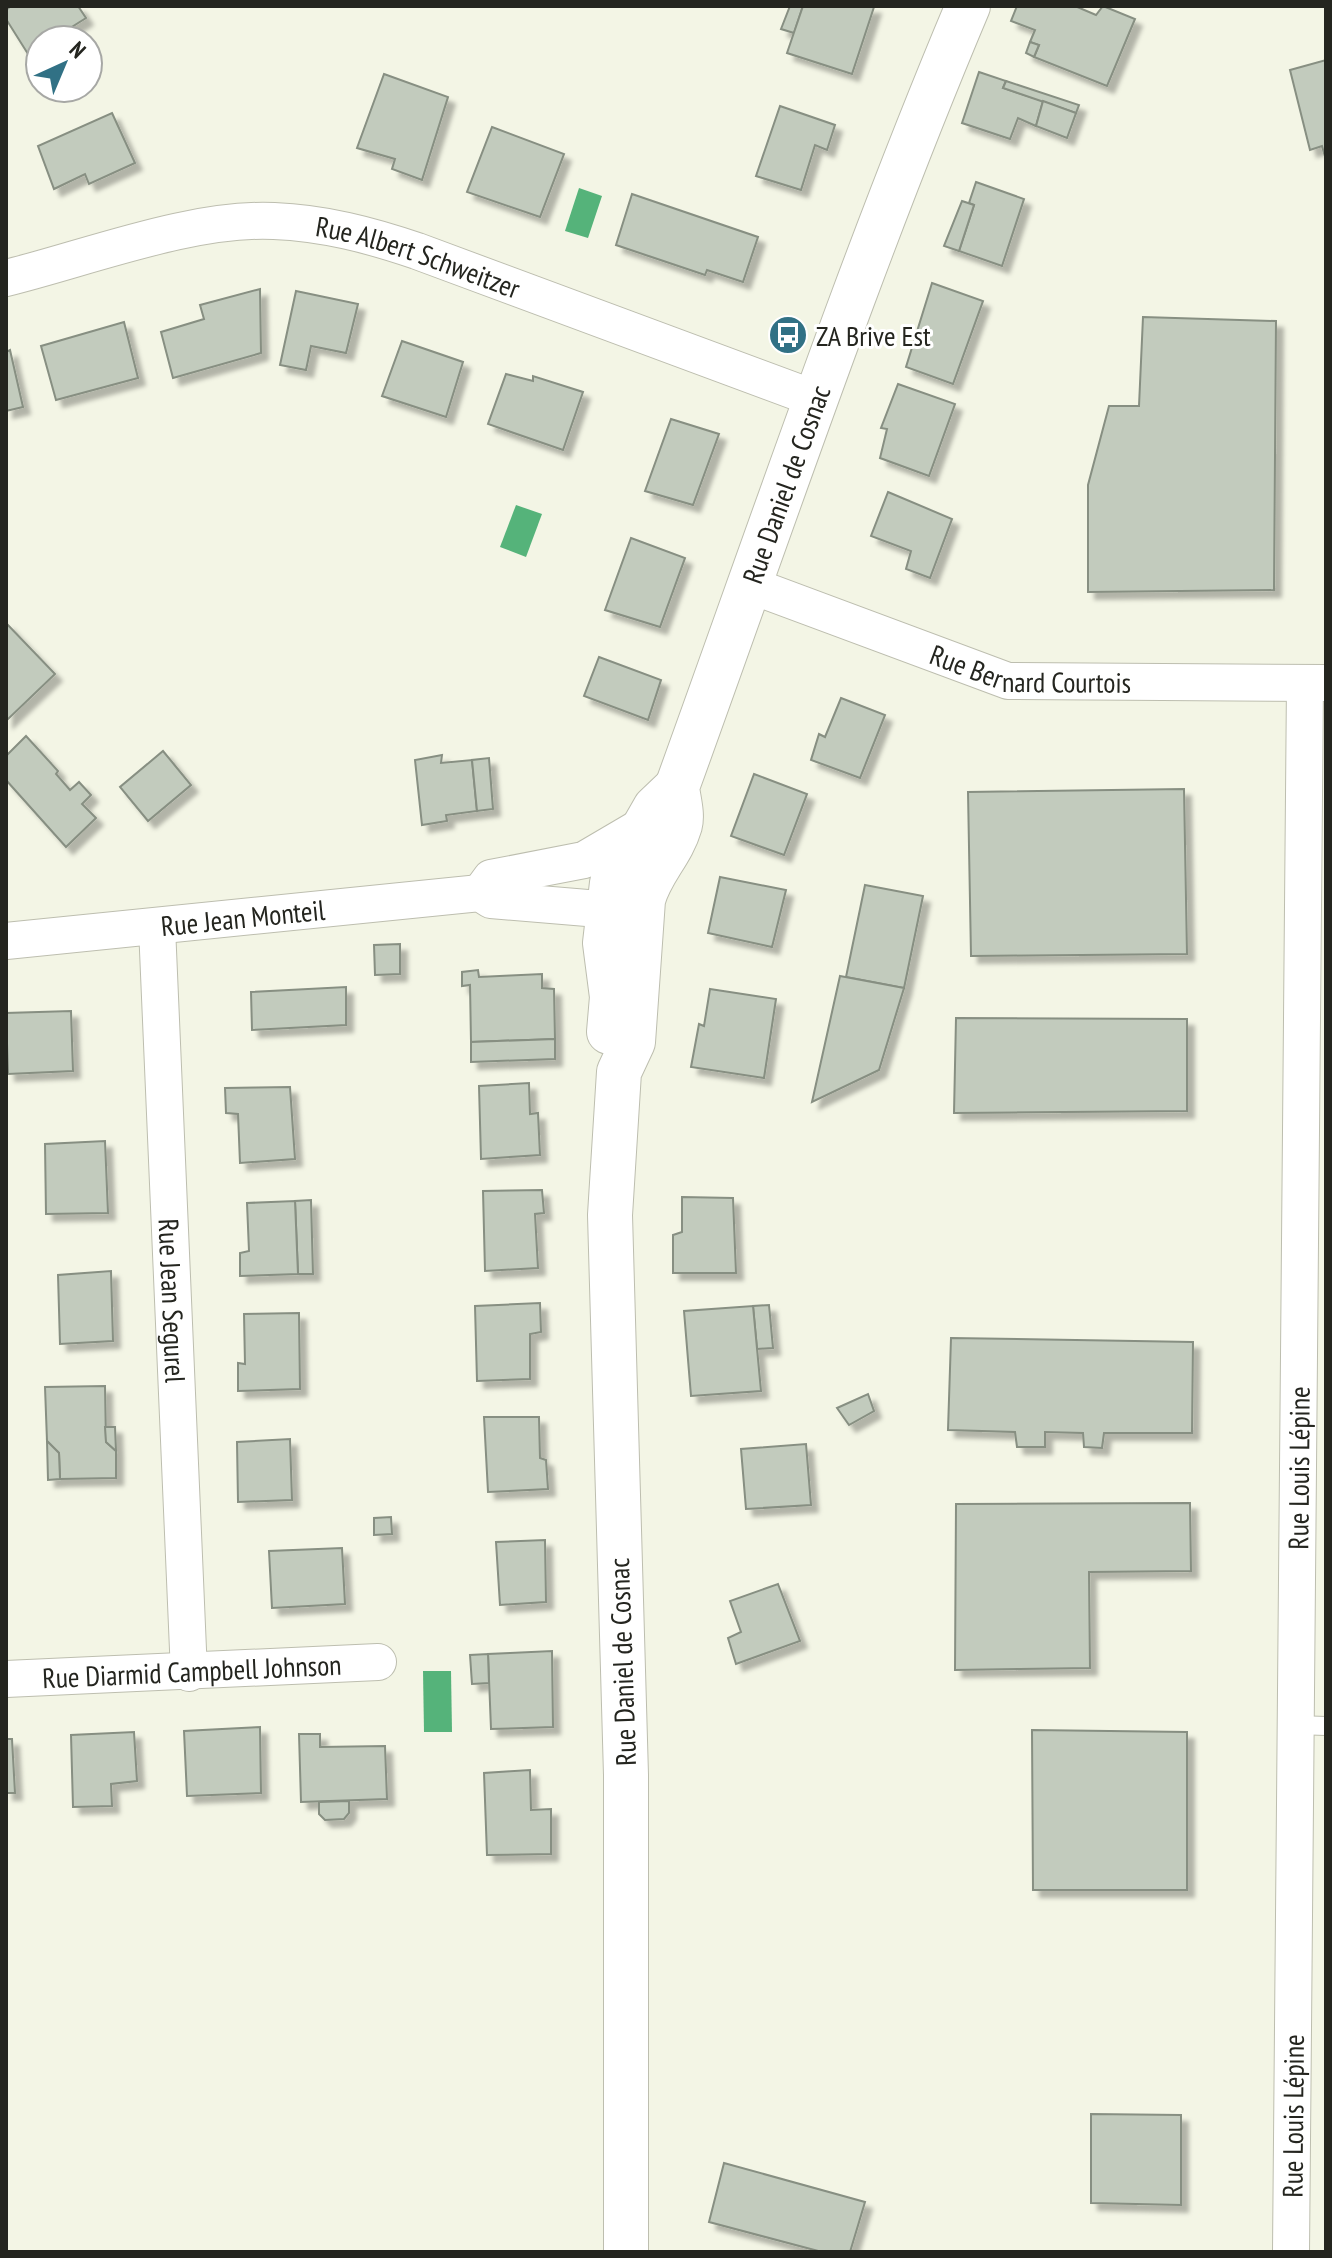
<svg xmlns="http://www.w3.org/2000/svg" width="1332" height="2258" font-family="'PT Sans Narrow',sans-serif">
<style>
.water{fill:#55b37a}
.building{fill:#c2cbbd;stroke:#878f82;stroke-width:2;filter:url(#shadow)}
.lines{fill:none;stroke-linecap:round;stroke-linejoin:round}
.service-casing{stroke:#bdbeaf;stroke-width:20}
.minor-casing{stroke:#bdbeaf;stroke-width:38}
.tertiary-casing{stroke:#bdbeaf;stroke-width:46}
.service{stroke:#fff;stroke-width:18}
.minor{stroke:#fff;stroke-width:36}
.tertiary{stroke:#fff;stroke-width:44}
.labels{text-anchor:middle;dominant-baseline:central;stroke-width:6;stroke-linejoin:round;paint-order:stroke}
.street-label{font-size:28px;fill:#24251f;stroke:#fff}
.poi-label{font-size:28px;fill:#24251f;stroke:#fff;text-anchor:start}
</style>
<defs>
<filter id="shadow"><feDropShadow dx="7" dy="7" stdDeviation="2" flood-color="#0004"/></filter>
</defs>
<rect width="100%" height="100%" fill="#f3f5e5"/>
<g class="water">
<path d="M 579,188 L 602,196 L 588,238 L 565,231 Z"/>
<path d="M 516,505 L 542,514 L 526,557 L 500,547 Z"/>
<path d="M 423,1671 L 451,1671 L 452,1732 L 424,1732 Z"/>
</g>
<g class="building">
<path d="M 11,6 L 78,6 L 86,18 L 51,40 L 40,40 L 40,47 L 28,54 L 6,19 L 6,10 Z"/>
<path d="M 790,6 L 803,6 L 794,33 L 781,29 Z"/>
<path d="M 803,6 L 874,7 L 852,74 L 787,53 Z"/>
<path d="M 1017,6 L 1075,6 L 1096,15 L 1103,6 L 1135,19 L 1107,86 L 1034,57 L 1039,45 L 1030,42 L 1035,30 L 1011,21 Z"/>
<path d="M 1030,42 L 1039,45 L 1034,57 L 1026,53 Z"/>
<path d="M 1326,60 L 1326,160 L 1322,146 L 1310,150 L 1290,70 Z"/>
<path d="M 979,72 L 1006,81 L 1003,88 L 1043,101 L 1036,126 L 1018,118 L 1010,139 L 962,123 Z"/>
<path d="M 384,74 L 448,97 L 422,180 L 392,169 L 395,159 L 357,148 Z"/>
<path d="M 1006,81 L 1079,105 L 1076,113 L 1003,88 Z"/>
<path d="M 1043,101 L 1076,113 L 1067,138 L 1036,126 Z"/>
<path d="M 780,106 L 835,125 L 827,150 L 815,145 L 801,190 L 756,176 Z"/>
<path d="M 112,113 L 135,163 L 89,184 L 85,174 L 54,189 L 38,146 Z"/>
<path d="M 492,127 L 564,154 L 540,217 L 467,192 Z"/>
<path d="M 976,182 L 1024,199 L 1002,266 L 959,251 L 974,205 L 969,203 Z"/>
<path d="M 632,194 L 758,237 L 743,282 L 707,270 L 705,275 L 616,245 Z"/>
<path d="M 962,201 L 974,205 L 959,251 L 944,246 Z"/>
<path d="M 932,283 L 983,301 L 953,384 L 906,367 Z"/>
<path d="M 260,289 L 261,353 L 173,378 L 161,332 L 204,319 L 200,305 Z"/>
<path d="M 296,291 L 358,304 L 346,353 L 311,346 L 306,370 L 280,365 Z"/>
<path d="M 1143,317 L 1276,321 L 1274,590 L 1088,592 L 1088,485 L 1109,406 L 1139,406 Z"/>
<path d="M 124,322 L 138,378 L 56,400 L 41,346 Z"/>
<path d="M 402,341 L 463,362 L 446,417 L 382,396 Z"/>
<path d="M 10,350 L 23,407 L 6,411 L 6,352 Z"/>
<path d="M 506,374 L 533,381 L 533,376 L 583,392 L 563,450 L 488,424 Z"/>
<path d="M 898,384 L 955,404 L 929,476 L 880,458 L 887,429 L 881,428 Z"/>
<path d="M 671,419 L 719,434 L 693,505 L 645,491 Z"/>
<path d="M 888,492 L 952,519 L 930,578 L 906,569 L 911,551 L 871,536 Z"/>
<path d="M 631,538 L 685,558 L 660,627 L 605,610 Z"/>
<path d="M 6,623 L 55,674 L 6,721 Z"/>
<path d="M 599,657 L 661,680 L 648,720 L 584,696 Z"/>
<path d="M 841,698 L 885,715 L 860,778 L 811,760 L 819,734 L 825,737 Z"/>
<path d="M 26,736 L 58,771 L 56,774 L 70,790 L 79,782 L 91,795 L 82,804 L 96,818 L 66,847 L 6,780 L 6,756 Z"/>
<path d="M 163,751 L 191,785 L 148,821 L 120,787 Z"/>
<path d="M 442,755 L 441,763 L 472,760 L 477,811 L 446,815 L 447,821 L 422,825 L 415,760 Z"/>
<path d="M 489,758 L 493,809 L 477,811 L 472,760 Z"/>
<path d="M 754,774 L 807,794 L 784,855 L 731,836 Z"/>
<path d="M 1184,789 L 1187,954 L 971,956 L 968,792 Z"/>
<path d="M 720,877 L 786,890 L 772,947 L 708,933 Z"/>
<path d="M 865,885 L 923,896 L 904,988 L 846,977 Z"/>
<path d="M 400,944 L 400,974 L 375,975 L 374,945 Z"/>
<path d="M 478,970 L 479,977 L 542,974 L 542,988 L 554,989 L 555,1039 L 471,1042 L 470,985 L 462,986 L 462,972 Z"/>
<path d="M 840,976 L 904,988 L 879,1070 L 812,1102 Z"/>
<path d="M 346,987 L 346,1025 L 252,1030 L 251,992 Z"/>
<path d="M 710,989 L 776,999 L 764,1078 L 691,1067 L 699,1024 L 704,1026 Z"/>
<path d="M 71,1011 L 73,1071 L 8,1074 L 6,1013 Z"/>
<path d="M 956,1018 L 1187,1019 L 1187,1111 L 954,1113 Z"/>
<path d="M 555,1039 L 555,1059 L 471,1062 L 471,1042 Z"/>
<path d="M 529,1083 L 530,1114 L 538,1113 L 540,1155 L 481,1159 L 479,1086 Z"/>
<path d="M 290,1087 L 295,1159 L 240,1163 L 238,1114 L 226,1113 L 225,1088 Z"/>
<path d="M 105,1141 L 108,1213 L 46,1214 L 45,1144 Z"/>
<path d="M 542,1190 L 544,1213 L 535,1214 L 538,1268 L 485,1271 L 483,1191 Z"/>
<path d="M 682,1197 L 733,1198 L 736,1273 L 673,1273 L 673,1235 L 682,1232 Z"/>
<path d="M 311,1200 L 313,1274 L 298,1274 L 295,1201 Z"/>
<path d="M 295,1201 L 298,1274 L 240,1276 L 240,1253 L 249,1251 L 247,1203 Z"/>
<path d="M 111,1271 L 113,1341 L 60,1344 L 58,1275 Z"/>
<path d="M 540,1303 L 541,1332 L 530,1334 L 530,1379 L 477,1381 L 475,1306 Z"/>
<path d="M 769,1305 L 773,1348 L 757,1349 L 753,1306 Z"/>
<path d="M 753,1306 L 761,1391 L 691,1396 L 684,1311 Z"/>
<path d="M 299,1313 L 300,1389 L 238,1391 L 238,1363 L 245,1364 L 244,1314 Z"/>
<path d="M 951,1338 L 1193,1342 L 1192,1433 L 1104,1433 L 1102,1448 L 1084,1447 L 1083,1433 L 1045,1432 L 1045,1447 L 1017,1447 L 1015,1432 L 948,1430 Z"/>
<path d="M 105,1386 L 106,1442 L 116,1451 L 116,1478 L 60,1479 L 59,1453 L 47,1441 L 45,1387 Z"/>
<path d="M 868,1394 L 874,1411 L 849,1425 L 837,1408 Z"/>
<path d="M 484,1417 L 539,1417 L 540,1458 L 546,1460 L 548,1489 L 488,1492 Z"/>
<path d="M 105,1427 L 115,1427 L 116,1451 L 106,1442 Z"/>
<path d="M 290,1439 L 292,1500 L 238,1502 L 237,1442 Z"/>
<path d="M 47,1441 L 59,1453 L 60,1479 L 48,1480 Z"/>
<path d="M 806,1444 L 811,1505 L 746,1509 L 741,1449 Z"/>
<path d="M 1190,1503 L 1191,1571 L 1089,1572 L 1090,1668 L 955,1670 L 956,1504 Z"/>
<path d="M 391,1517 L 392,1534 L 374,1535 L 374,1518 Z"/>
<path d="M 545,1540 L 546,1602 L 500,1605 L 496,1542 Z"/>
<path d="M 342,1548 L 345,1604 L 272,1608 L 269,1551 Z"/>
<path d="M 778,1584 L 800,1641 L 736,1664 L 728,1638 L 741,1632 L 730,1601 Z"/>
<path d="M 552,1651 L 553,1727 L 491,1729 L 488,1654 Z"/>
<path d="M 488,1654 L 489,1683 L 472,1684 L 470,1655 Z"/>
<path d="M 260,1727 L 261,1793 L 187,1796 L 184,1731 Z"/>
<path d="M 1032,1730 L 1187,1732 L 1187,1890 L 1033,1890 Z"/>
<path d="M 134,1732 L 137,1781 L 111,1784 L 112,1806 L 73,1807 L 71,1735 Z"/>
<path d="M 299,1734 L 320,1734 L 320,1747 L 385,1746 L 387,1799 L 301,1802 Z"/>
<path d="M 6,1739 L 12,1739 L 15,1793 L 6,1793 Z"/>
<path d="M 530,1770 L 531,1810 L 551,1809 L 551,1854 L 487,1855 L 484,1773 Z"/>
<path d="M 349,1801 L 349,1813 L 344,1819 L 325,1820 L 319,1814 L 319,1802 Z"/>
<path d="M 1091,2114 L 1181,2115 L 1181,2205 L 1091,2203 Z"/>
<path d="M 724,2163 L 865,2202 L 850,2252 L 822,2252 L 709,2222 Z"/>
</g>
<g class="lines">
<defs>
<path id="service" d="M 1296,1725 L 1326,1726"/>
<g id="minor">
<path id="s1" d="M 6,278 C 87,258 192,217 274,221 C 324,223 370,235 417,251 L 816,399"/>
<path id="s2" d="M 750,585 L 1008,681 L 1326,683"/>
<path d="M 480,893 L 491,878 L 584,860 L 647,823"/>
<path id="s3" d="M 157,927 L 189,1673"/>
<path id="s4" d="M 6,941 L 480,893 L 491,900 L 635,912"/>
<path id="s5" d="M 6,1679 L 378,1662"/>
<path id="s6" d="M 1291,2252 L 1305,683"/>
</g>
<g id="tertiary">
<path d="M 609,1032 L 612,997 L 605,943 L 612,883 L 655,808 L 677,787"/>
<path id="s7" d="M 626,2252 L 626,1775 L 610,1215 L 619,1072 L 633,1042 L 643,900 C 650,872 672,853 680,825 C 683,814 678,798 677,787 C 772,525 860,262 968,6"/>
</g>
</defs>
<use href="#service" class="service-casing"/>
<use href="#minor" class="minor-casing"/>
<use href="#tertiary" class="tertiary-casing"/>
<use href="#service" class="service"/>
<use href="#minor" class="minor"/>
<use href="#tertiary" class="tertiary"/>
</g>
<defs>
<symbol id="bus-disc" viewBox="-11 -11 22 22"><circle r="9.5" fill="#317185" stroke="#fff"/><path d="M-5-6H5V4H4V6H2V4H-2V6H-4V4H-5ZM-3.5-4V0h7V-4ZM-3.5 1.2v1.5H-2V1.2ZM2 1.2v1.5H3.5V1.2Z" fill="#fff"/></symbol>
</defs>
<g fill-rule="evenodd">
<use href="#bus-disc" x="766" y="313" width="44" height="44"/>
</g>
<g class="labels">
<g class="street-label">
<text stroke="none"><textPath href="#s1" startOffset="424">Rue Albert Schweitzer</textPath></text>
<text stroke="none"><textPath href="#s7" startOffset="1800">Rue Daniel de Cosnac</textPath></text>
<text stroke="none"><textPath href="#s2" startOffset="296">Rue Bernard Courtois</textPath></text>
<text stroke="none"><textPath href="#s4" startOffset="238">Rue Jean Monteil</textPath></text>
<text stroke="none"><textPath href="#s3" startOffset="374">Rue Jean Segurel</textPath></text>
<text stroke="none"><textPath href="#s6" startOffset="784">Rue Louis Lépine</textPath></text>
<text transform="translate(622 1662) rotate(-92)">Rue Daniel de Cosnac</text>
<text stroke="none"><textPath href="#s5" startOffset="186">Rue Diarmid Campbell Johnson</textPath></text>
<text stroke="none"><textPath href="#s6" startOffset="136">Rue Louis Lépine</textPath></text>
</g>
<g class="poi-label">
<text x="816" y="335">ZA Brive Est</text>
</g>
</g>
<rect width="1332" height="2258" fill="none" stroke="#24251f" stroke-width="16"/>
<g transform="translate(64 64) rotate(44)"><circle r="38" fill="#ffffff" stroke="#a7a8a5" stroke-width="2"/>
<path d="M0-6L14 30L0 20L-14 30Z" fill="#317185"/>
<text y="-12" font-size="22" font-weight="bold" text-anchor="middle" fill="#24251f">N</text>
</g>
</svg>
